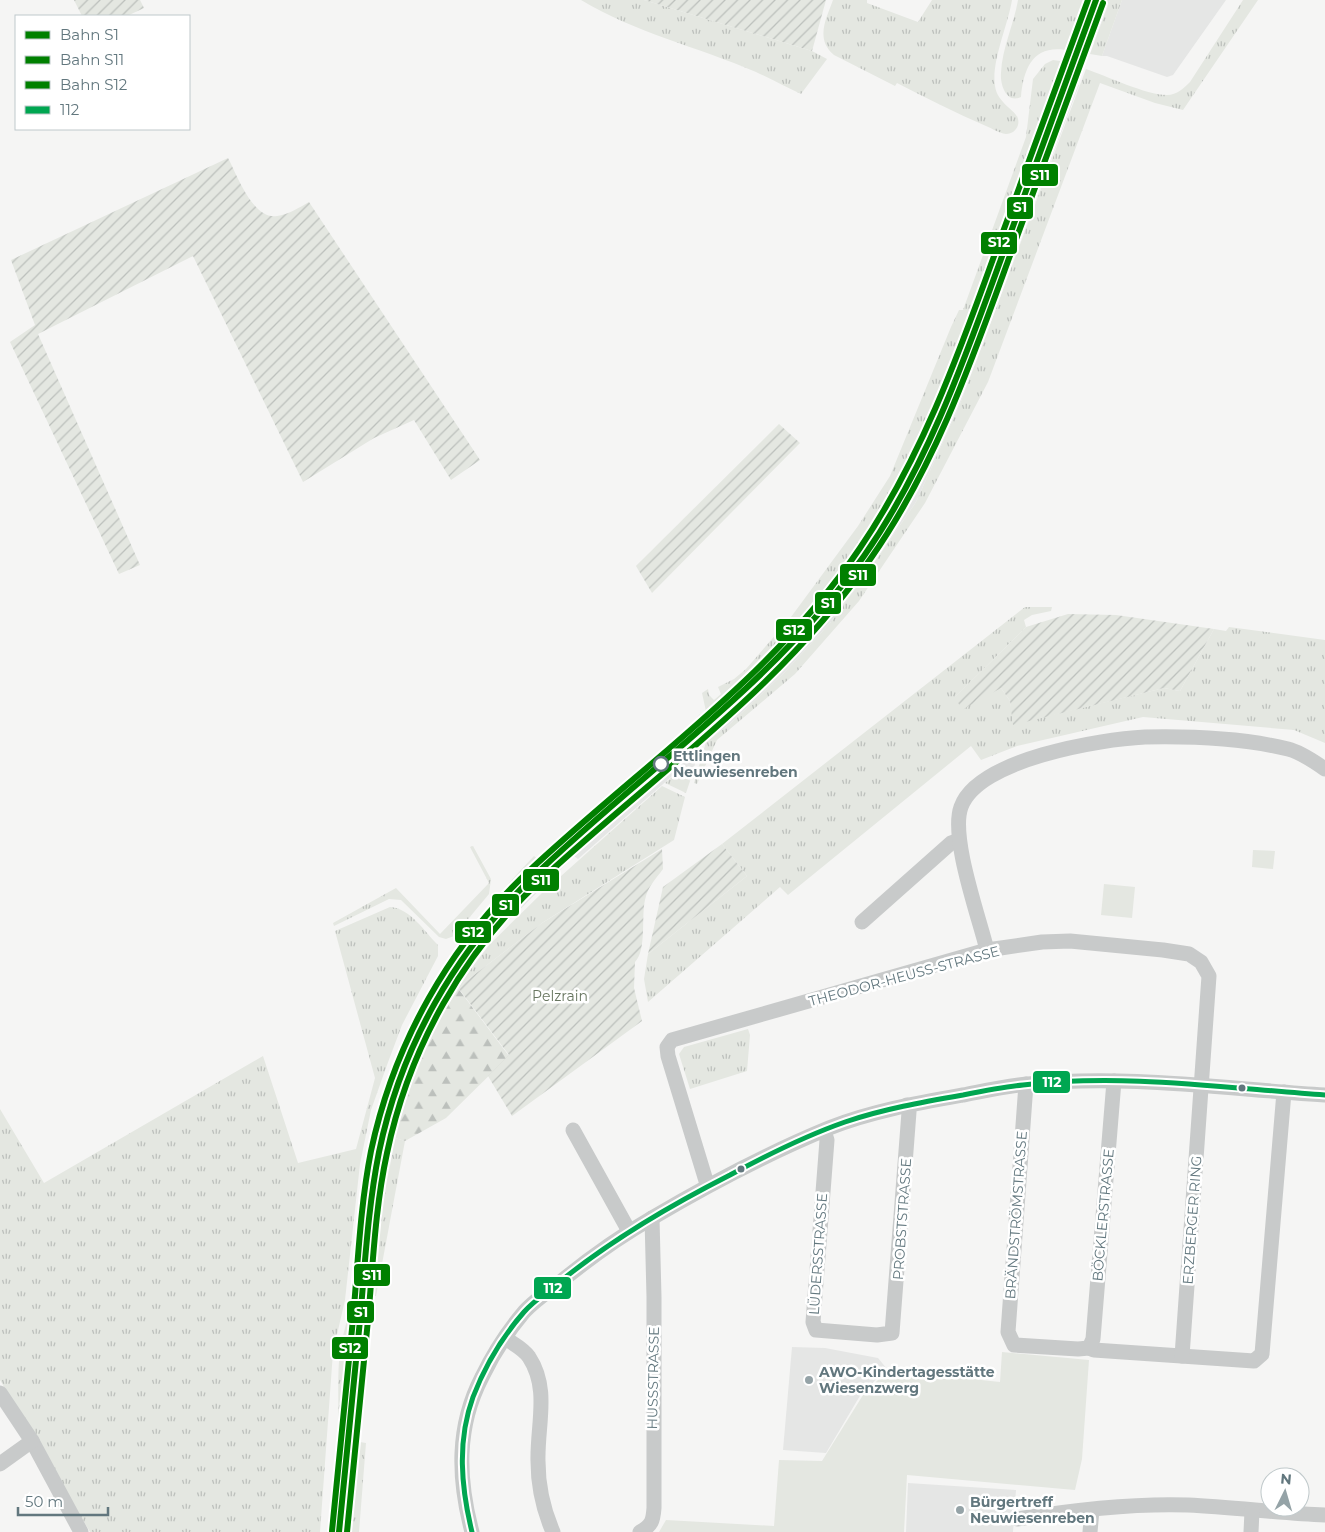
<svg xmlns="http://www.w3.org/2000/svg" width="1325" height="1532" font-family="Montserrat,sans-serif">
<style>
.built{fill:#e5e6e5}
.grass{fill:url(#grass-tufts)}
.forest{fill:url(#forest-firs)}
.park{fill:#e4e7e1}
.garden{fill:url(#garden-furrows)}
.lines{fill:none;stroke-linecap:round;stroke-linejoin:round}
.minor{stroke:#c8caca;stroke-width:15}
.bus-1-casing{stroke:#fff;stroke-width:9}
.bus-1{stroke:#00a651;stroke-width:5}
.rail-1-casing{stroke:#fff;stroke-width:10}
.rail-2-casing{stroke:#fff;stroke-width:10}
.rail-3-casing{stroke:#fff;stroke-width:10}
.rail-1{stroke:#008000;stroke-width:6}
.rail-2{stroke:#008000;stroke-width:6}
.rail-3{stroke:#008000;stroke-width:6}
.stop-dot{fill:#fff;stroke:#62777e;stroke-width:2.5}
.bus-dot{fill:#62777e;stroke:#fff;stroke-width:2}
.poi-dot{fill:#95a3a7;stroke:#fff;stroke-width:2}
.labels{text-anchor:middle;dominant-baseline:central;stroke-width:5;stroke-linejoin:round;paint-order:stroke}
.stop-label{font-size:14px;font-weight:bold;fill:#62777e;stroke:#fff;text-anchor:start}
.street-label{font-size:14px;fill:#62777e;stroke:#fff}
.park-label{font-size:14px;fill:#687660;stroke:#fff}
.poi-label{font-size:14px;font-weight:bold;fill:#62777e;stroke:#fff;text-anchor:start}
.line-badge{stroke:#fff;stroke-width:2}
.badge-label{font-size:14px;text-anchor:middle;font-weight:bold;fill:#fff}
</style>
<defs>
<pattern id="grass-tufts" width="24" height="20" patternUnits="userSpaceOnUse" patternTransform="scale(1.25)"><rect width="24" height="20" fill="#e4e7e1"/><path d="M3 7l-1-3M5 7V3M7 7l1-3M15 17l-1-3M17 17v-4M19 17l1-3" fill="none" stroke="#bcc0bc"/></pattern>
<pattern id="forest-firs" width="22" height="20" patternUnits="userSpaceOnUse" patternTransform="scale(1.25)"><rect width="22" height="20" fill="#e4e7e1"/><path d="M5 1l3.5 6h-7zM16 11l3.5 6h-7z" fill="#bcc0bc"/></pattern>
<pattern id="garden-furrows" width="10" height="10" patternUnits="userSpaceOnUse" patternTransform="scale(1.25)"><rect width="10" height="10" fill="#e4e7e1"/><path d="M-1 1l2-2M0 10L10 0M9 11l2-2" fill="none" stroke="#bcc0bc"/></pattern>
</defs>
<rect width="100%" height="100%" fill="#f5f5f4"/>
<g class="built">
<path d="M 1090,0 L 1110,0 L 1094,43 L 1077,37 Z"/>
<path d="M 1122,0 L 1226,0 L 1173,75 L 1167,77 L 1107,56 L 1102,56 Z"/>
<path d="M 1063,80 L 1079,85 L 960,404 L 916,502 L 870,569 L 831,622 L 784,673 L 730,724 L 706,742 L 707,716 L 730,699 L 770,661 L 819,607 L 862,549 L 900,488 L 930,429 L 946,390 Z"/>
<path d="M 700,714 L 700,747 L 690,781 L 679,770 L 578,859 L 574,856 L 490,939 L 455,985 L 443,1006 L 408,1089 L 391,1156 L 373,1296 L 350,1532 L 335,1532 L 361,1247 L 373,1156 L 388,1095 L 413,1029 L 434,989 L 480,924 L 541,862 L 557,849 L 560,841 L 679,739 Z"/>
<path d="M 792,1347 L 825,1348 L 878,1358 L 887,1369 L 861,1394 L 826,1453 L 783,1450 Z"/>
<path d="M 908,1483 L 1016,1490 L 1013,1532 L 906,1532 Z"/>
</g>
<g class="grass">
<path d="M 581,0 L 644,0 L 812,51 L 827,59 L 801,94 C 786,87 771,79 756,72 C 698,47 636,33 581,0 Z"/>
<path d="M 833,0 L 867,0 L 867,3 L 918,22 L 932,0 L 1012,0 C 1008,25 991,62 995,86 C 997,103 1017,111 1018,119 C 1020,127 1014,134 1006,134 C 998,133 992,128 986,126 C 956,113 926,98 897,83 L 895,86 L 834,55 C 815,39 826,19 833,0 Z"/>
<path d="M 1018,0 L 1090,0 L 1071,51 C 1035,43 1024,65 1021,97 C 1006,104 1000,84 1001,73 C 1002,48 1014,24 1018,0 Z"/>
<path d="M 1110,0 L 1122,0 L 1102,56 L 1090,54 Z"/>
<path d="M 1243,0 L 1258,0 L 1183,110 L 1155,103 L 1100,83 L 988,382 L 925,503 L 859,601 L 795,674 L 717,740 L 697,784 L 694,783 L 706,742 L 730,724 L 784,673 L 831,622 L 870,569 L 916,502 L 960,404 L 1086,69 C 1107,76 1146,95 1167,95 C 1177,95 1184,88 1190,82 Z"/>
<path d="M 1053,60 L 1067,62 L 1063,80 L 946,390 C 897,507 826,613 731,698 C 723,705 714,710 707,716 L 702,693 L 708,689 L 709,695 L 714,700 L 721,694 L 718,687 L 734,679 L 746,669 L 791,617 L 858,526 L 890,476 L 951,327 L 959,310 L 963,310 L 1026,137 L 1033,79 L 1045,64 Z"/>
<path d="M 1025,607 L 1052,607 L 1051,611 L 1032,615 L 1024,620 L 1026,627 L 955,697 L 1001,688 L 1010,701 L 1014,724 L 1164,688 L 1180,691 L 1214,629 L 1226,631 L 1229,627 L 1325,640 L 1325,743 L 1294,730 L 1143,717 L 1017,746 L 981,760 L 971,746 L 788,895 L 780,887 L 648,1002 L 644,979 L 648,954 L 747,876 L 722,844 Z"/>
<path d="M 680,770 L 690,781 L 686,793 L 665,783 Z"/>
<path d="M 662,786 L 685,797 L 674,840 L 542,923 L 466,981 L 459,989 L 457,987 L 490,944 L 542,893 Z"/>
<path d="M 473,846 L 491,879 L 489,894 L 454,936 L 446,939 L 439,937 L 401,900 L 389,899 L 334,926 L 333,923 L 396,888 L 440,934 L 489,883 L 470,847 Z"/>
<path d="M 534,856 L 541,862 C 501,901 462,940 434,989 C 375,1091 365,1206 355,1321 C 348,1391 342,1462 335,1532 L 327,1532 C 331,1496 335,1459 338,1423 C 339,1399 337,1374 340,1351 C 343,1331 351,1311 353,1291 C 358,1237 362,1183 374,1130 C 400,1019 457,937 534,856 Z"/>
<path d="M 390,907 C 410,908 424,931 438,945 L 438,956 L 402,1025 L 387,1065 L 371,1110 L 360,1164 L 345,1300 L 333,1352 L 320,1532 L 90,1532 L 0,1380 L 0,1109 L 44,1183 L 263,1056 L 298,1163 L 356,1149 L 375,1078 L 335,931 Z"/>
<path d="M 748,1029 L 750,1035 L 747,1071 L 690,1089 L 679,1054 L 684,1047 Z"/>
<path d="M 395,1138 L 405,1141 L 376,1296 L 373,1296 L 382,1210 Z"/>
<path d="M 360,1442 L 366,1443 L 359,1532 L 350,1532 L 355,1472 Z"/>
</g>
<path class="forest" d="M 457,987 L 509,1056 L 446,1118 L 405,1141 L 395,1138 C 409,1086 427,1033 457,987 Z"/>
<g class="park">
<path d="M 1253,850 L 1275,851 L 1273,869 L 1252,867 Z"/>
<path d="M 1104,884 L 1135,887 L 1132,918 L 1101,915 Z"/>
<path d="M 1002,1352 L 1089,1360 L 1082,1459 L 1075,1490 L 907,1475 L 904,1532 L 659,1532 L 666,1520 L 774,1526 L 779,1460 L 822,1461 L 863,1395 L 888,1370 L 1000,1382 Z"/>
</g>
<g class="garden">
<path d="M 74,0 L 140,0 L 144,8 L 127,16 L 82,16 Z"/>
<path d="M 644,0 L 826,0 L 812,51 Z"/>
<path d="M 228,158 C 237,175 253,220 277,216 C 288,215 300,207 309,202 L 480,460 L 451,480 L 414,420 L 374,438 L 303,482 L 193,256 L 38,334 L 140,565 L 119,574 L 10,342 L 35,325 L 11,260 Z"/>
<path d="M 779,424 L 800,443 L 652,593 L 636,566 Z"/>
<path d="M 1068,614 L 1116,615 L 1214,629 L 1180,691 L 1164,688 L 1013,725 L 1010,701 L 1001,688 L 962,710 L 955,697 L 1026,627 Z"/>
<path d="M 722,844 L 747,876 L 648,954 L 663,887 Z"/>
<path d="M 662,849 L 663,869 C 655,880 648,886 645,900 C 641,916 647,950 635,962 L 634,988 L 642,1021 L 512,1116 L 488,1076 L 509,1055 L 459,989 L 466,981 L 542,923 Z"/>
</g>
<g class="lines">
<g class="minor">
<path d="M 862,922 L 951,843 L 959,840"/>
<path d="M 987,950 C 979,917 950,837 961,807 C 978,759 1101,739 1145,737 C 1192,736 1243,738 1288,749 C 1300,752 1315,762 1325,769"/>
<path d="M 1026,1084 L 1008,1332 L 1014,1345 L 1078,1349 L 1089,1348 L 1094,1350 L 1254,1361 L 1262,1354 L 1284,1092"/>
<path d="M 573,1130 L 629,1231"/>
<path d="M 824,1131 L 827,1140 L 813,1322 L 816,1330 L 877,1335 L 892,1333 L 909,1112 L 907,1105"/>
<path d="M 707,1184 L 668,1056 L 667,1047 L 672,1040 L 987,950 L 1042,942 L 1070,941 L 1163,950 L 1189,954 L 1201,962 L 1209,976 L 1182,1356"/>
<path d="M 505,1338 C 512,1343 524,1349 529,1357 C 550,1389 537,1425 538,1461 C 538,1486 543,1509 553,1532"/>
<path d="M 1089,1348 L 1093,1339 L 1114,1081"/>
<path d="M 0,1393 L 32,1441 L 81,1532"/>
<path d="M 0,1464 L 32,1441"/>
<path d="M 1017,1519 C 1073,1510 1131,1503 1188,1505 C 1233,1507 1279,1513 1325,1515"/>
<path d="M 472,1532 C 458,1479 456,1427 482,1377 C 493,1354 508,1331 524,1312 C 533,1302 547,1292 558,1284 C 588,1259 619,1237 652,1218 C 711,1183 766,1154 829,1128 C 872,1111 918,1103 963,1095 C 984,1091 1006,1086 1028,1084 C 1127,1074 1226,1089 1325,1095"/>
<path d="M 640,1532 C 652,1525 653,1521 654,1508 L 654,1297 L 652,1218"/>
<path d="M 1090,1532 L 1092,1510"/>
<path d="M 1251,1532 L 1252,1511"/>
</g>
<defs>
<path id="bus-1" d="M 472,1532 C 461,1487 457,1441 473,1397 C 485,1366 503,1336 524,1312 C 535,1299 550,1291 562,1280 C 614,1238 671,1205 730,1175 C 767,1155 805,1136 845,1122 C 883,1109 923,1102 963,1095 C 983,1091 1003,1087 1023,1085 C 1123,1073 1225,1088 1325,1095"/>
</defs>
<use href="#bus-1" class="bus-1-casing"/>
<use href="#bus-1" class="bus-1"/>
<defs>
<path id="rail-1" d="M 339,1532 C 346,1461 353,1391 360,1320 C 365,1264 368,1207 379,1152 C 401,1046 455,952 533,877 C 644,770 774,684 864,556 C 927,466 964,361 1001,259 C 1033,172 1065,86 1096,0"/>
<path id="rail-2" d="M 347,1532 C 354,1461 361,1391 368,1320 C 373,1264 375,1208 387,1153 C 409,1048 463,952 542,879 C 654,775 784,686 871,558 C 934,468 971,363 1008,261 C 1040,175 1072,89 1103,3"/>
<path id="rail-3" d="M 332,1531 C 339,1461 346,1390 353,1319 C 358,1263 360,1207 371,1151 C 394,1043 449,945 530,870 C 642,765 773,677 860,548 C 920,460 957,359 993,259 C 1025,172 1057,86 1088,0"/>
</defs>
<use href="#rail-1" class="rail-1-casing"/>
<use href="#rail-2" class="rail-2-casing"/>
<use href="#rail-3" class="rail-3-casing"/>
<use href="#rail-1" class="rail-1"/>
<use href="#rail-2" class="rail-2"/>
<use href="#rail-3" class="rail-3"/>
</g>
<circle class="stop-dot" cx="661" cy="764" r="7"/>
<g class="bus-dot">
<circle cx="1242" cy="1088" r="4.5"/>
<circle cx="741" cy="1169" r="4.5"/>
</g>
<g class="poi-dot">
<circle cx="809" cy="1380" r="5"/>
<circle cx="960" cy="1510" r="5"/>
</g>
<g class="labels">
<g class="stop-label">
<text x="673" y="756">Ettlingen<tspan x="673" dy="16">Neuwiesenreben</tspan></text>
</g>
<g class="street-label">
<text transform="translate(904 976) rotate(-15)">THEODOR-HEUSS-STRASSE</text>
<text transform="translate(1016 1215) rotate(-86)">BRÄNDSTRÖMSTRASSE</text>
<text transform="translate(1103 1215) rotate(-85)">BÖCKLERSTRASSE</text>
<text transform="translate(902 1219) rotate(-86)">PROBSTSTRASSE</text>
<text transform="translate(1192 1220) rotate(-86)">ERZBERGER RING</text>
<text transform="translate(818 1254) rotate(-86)">LÜDERSSTRASSE</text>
<text transform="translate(653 1378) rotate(-89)">HUSSSTRASSE</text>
</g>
<g class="park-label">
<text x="560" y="996">Pelzrain</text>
</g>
<g class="poi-label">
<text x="819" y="1372">AWO-Kindertagesstätte<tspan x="819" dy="16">Wiesenzwerg</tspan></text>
<text x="970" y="1502">Bürgertreff<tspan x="970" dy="16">Neuwiesenreben</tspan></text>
</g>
</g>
<g class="line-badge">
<rect x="1021" y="163" width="38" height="24" rx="5" fill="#008000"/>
<rect x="1006" y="196" width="28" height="24" rx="5" fill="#008000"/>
<rect x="980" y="231" width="38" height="24" rx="5" fill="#008000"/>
<rect x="839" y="563" width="38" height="24" rx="5" fill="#008000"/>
<rect x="814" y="591" width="28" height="24" rx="5" fill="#008000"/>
<rect x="775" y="618" width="38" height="24" rx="5" fill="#008000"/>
<rect x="522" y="868" width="38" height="24" rx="5" fill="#008000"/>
<rect x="491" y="893" width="29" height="24" rx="5" fill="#008000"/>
<rect x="454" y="920" width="38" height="24" rx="5" fill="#008000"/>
<rect x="1032" y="1070" width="39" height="24" rx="5" fill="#00a651"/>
<rect x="353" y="1263" width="38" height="24" rx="5" fill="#008000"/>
<rect x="533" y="1276" width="39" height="24" rx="5" fill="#00a651"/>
<rect x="346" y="1300" width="29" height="24" rx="5" fill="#008000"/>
<rect x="331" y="1336" width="38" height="24" rx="5" fill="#008000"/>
</g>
<g class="badge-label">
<text x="1040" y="180">S11</text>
<text x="1020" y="212">S1</text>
<text x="999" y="247">S12</text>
<text x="858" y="580">S11</text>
<text x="828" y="608">S1</text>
<text x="794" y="635">S12</text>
<text x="541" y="885">S11</text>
<text x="506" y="910">S1</text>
<text x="473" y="937">S12</text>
<text x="1052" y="1087">112</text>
<text x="372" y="1280">S11</text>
<text x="553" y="1293">112</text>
<text x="361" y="1317">S1</text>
<text x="350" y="1353">S12</text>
</g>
<rect x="15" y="15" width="175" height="115" fill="#ffffff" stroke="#c0c9cb"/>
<rect x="25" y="31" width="25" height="8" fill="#008000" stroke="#c0c9cb"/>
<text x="60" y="40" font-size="15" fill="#62777e">Bahn S1</text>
<rect x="25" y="56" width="25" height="8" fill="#008000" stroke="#c0c9cb"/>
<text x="60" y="65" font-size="15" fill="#62777e">Bahn S11</text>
<rect x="25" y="81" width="25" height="8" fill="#008000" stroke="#c0c9cb"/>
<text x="60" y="90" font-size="15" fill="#62777e">Bahn S12</text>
<rect x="25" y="106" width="25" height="8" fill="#00a651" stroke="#c0c9cb"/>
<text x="60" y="115" font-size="15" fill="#62777e">112</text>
<g transform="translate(1285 1492) rotate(5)"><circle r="24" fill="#ffffff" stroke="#c0c9cb"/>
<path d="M0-4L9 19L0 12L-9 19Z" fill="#95a3a7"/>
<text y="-8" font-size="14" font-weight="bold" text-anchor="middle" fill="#62777e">N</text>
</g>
<path d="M18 1507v8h90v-8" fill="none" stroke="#62777e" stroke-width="2.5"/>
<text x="25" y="1507" font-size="15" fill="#62777e" stroke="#ffffff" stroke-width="4" paint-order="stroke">50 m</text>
</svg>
